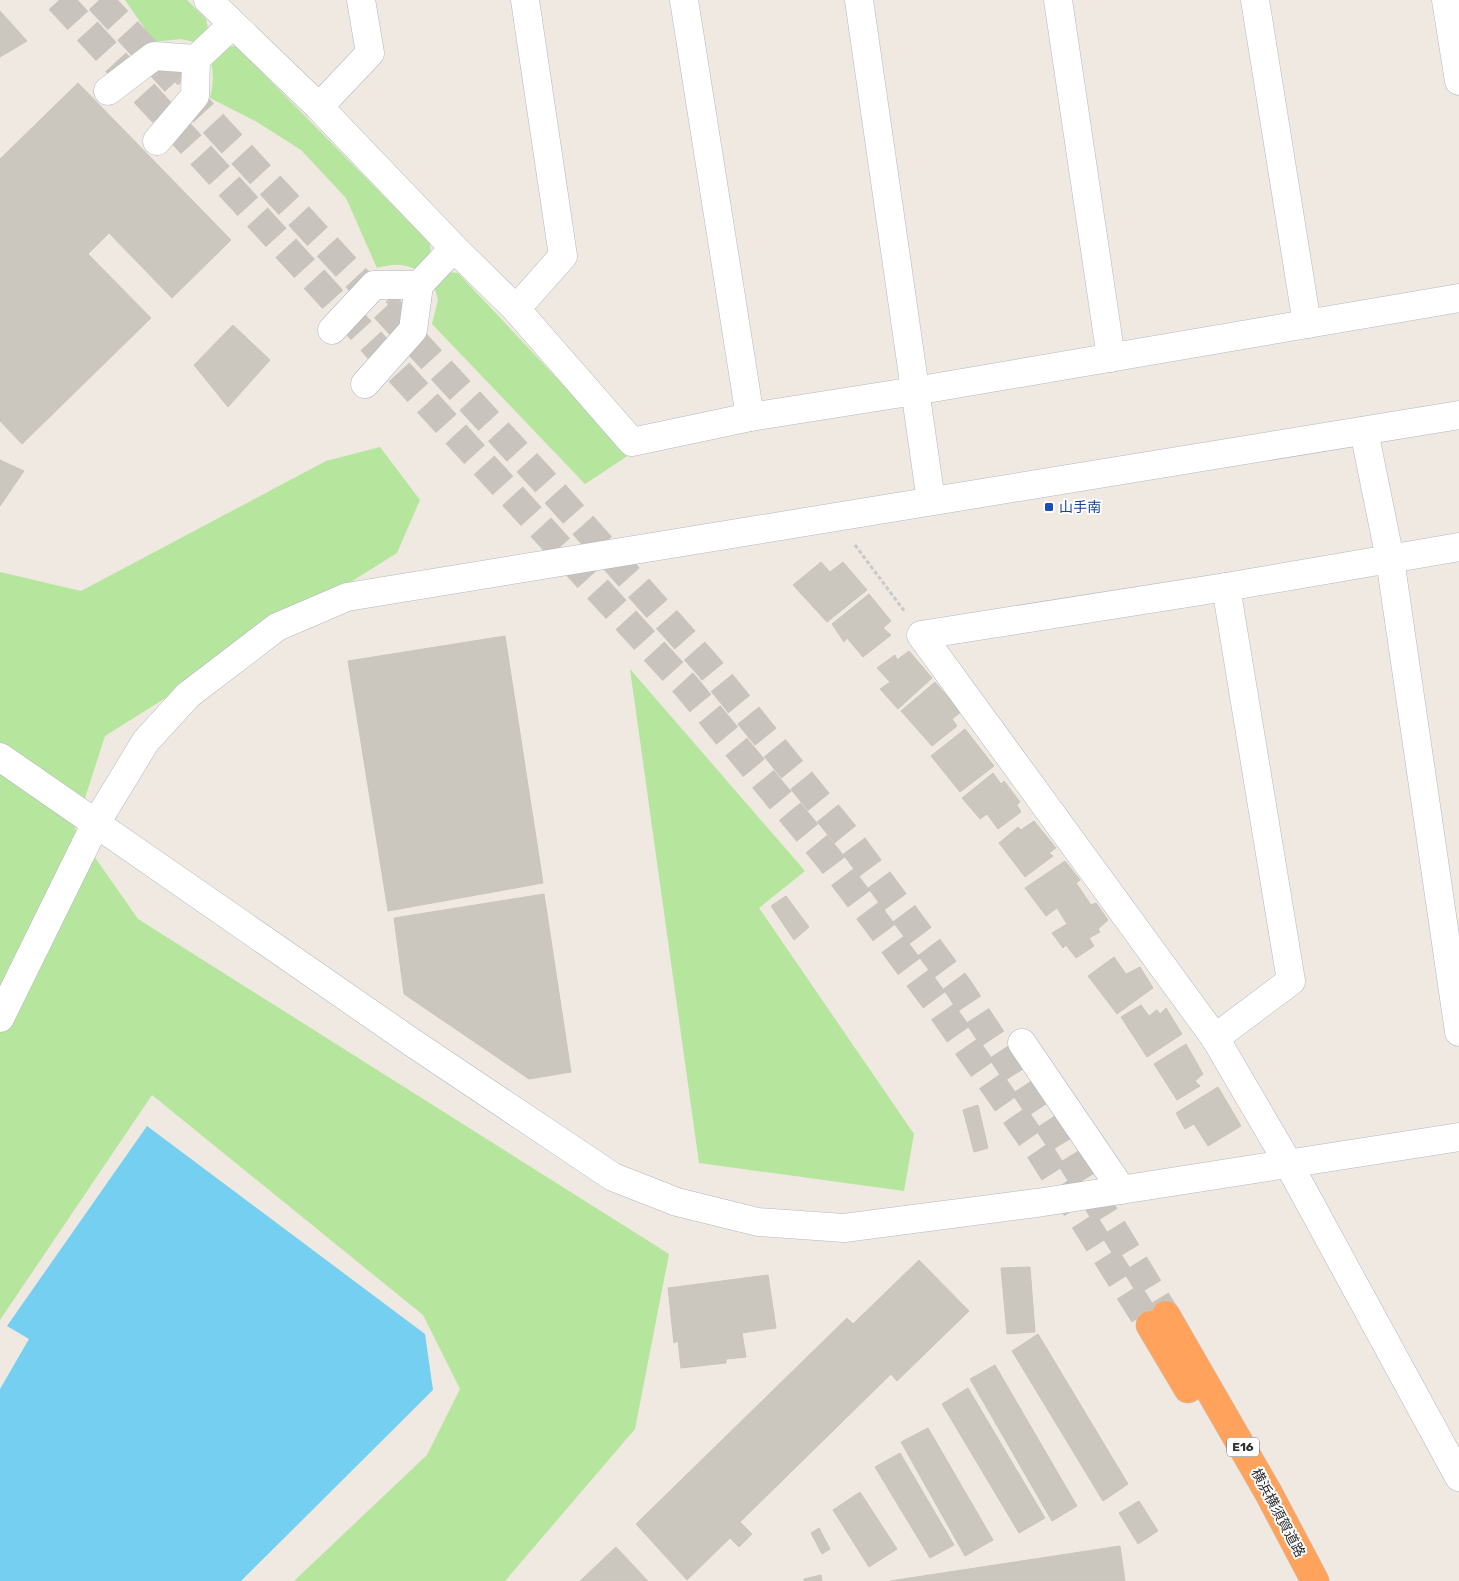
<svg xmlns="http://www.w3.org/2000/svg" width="1459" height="1581" font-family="Rubik,'Noto Sans JP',sans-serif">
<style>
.green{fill:#b6e59e}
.water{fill:#75cff0}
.building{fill:#cbc7bf;stroke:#cbc5ba}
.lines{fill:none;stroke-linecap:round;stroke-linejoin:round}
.highway-tunnel{stroke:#c8c4bd;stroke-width:28;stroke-dasharray:28 14;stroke-linecap:butt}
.minor-casing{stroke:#b4b7c1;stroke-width:29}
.highway-casing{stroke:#c9c9c9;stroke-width:29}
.path{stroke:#c9c9c9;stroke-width:3;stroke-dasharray:4 2.5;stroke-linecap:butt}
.minor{stroke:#fff;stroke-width:28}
.highway{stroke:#ffa35c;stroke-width:28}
.transit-dot{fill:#1a4fb4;stroke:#fff;stroke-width:2}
.labels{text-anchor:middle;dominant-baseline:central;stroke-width:4;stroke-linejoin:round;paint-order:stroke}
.shield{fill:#fff;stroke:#6d6d6d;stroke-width:1}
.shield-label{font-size:12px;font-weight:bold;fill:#2e2e2e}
.transit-label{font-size:14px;fill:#164399;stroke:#fff;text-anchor:start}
.street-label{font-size:14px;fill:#2e2e2e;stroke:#fff}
</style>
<rect width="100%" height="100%" fill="#efe9e1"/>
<g class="green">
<path d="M 125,0 L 187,0 L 206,19 L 208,29 L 194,42 L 181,39 L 154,42 Z"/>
<path d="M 236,46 L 430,243 L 431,255 L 415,269 C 401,263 392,264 377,268 L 346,198 L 301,150 L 257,122 L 210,98 C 213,85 214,75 211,62 L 225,47 Z"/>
<path d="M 448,272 L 458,273 L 629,455 L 585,484 L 432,324 L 438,300 L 434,286 Z"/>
<path d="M 380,447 L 420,500 L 397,553 L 105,736 L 75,829 L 138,919 L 669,1254 L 635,1429 L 505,1581 L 294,1581 L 427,1455 L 460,1389 L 423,1315 L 152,1095 L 0,1320 L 0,572 L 81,591 L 326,461 Z"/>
<path d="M 630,669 L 805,871 L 759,908 L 914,1134 L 904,1191 L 699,1163 Z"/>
</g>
<path class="water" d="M 147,1126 L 425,1334 L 433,1390 L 241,1581 L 0,1581 L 0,1389 L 29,1339 L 7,1326 Z"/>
<g class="building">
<path d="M 0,11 L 27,41 L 0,57 Z"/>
<path d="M 176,67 L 185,76 L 178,85 L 169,75 Z"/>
<path d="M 78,83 L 231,240 L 172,298 L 109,233 L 88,254 L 151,318 L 22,444 L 0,421 L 0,159 Z"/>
<path d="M 396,294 L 405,308 L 397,315 L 386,302 Z"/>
<path d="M 233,325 L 270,360 L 228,407 L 194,365 Z"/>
<path d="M 0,460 L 24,471 L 0,506 Z"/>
<path d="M 821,562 L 830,572 L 843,562 L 867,590 L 827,622 L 793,585 Z"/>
<path d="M 869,594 L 891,621 L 883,628 L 891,635 L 863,657 L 847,638 L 844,642 L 832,624 Z"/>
<path d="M 505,636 L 543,883 L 388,911 L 348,661 Z"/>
<path d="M 909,651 L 932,678 L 898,709 L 880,689 L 890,682 L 877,668 L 895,655 L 897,660 Z"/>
<path d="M 935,682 L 961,712 L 952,719 L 957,726 L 932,746 L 901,711 Z"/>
<path d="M 965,729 L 994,766 L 960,792 L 931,756 Z"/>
<path d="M 993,773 L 1001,784 L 1004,781 L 1020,802 L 1017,805 L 1021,812 L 998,829 L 987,814 L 980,819 L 962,798 Z"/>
<path d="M 1034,821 L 1056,848 L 1049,853 L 1053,856 L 1025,877 L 999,843 L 1018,827 L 1021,830 Z"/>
<path d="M 1065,861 L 1080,880 L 1076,883 L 1091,905 L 1096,903 L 1108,920 L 1098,929 L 1100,932 L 1089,938 L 1094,946 L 1076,958 L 1066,945 L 1063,948 L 1052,933 L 1067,924 L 1057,908 L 1046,916 L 1025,888 Z"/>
<path d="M 544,894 L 571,1072 L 529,1079 L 404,994 L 394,918 Z"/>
<path d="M 786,896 L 809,927 L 794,940 L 771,906 Z"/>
<path d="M 1114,957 L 1126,974 L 1140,967 L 1153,988 L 1117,1014 L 1088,976 Z"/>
<path d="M 1141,1005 L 1149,1016 L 1157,1010 L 1160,1014 L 1166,1008 L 1182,1034 L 1147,1057 L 1121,1017 Z"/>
<path d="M 1186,1044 L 1203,1074 L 1195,1081 L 1200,1086 L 1177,1100 L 1154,1064 Z"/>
<path d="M 1218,1087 L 1241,1126 L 1208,1146 L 1194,1124 L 1185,1129 L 1176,1113 Z"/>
<path d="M 978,1105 L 988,1148 L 974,1152 L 963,1110 Z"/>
<path d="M 919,1260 L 969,1311 L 897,1381 L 891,1374 L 740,1522 L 752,1534 L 739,1547 L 730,1538 L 687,1580 L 636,1524 L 847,1318 L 853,1324 Z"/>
<path d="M 1030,1267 L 1035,1332 L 1007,1334 L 1001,1268 Z"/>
<path d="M 768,1275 L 776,1328 L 742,1333 L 746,1357 L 726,1359 L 726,1363 L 681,1368 L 678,1341 L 674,1343 L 668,1288 Z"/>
<path d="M 1038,1334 L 1128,1484 L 1103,1501 L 1012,1351 Z"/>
<path d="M 995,1365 L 1077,1506 L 1052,1521 L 970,1379 Z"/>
<path d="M 968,1388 L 1045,1518 L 1019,1533 L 942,1404 Z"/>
<path d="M 928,1428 L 993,1540 L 965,1556 L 901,1442 Z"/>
<path d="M 900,1453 L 954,1545 L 930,1558 L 875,1467 Z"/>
<path d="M 860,1492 L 897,1549 L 869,1567 L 833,1510 Z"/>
<path d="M 1139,1501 L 1158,1531 L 1138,1544 L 1119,1513 Z"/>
<path d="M 819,1528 L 830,1549 L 822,1554 L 811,1533 Z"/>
<path d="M 1120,1546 L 1125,1581 L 890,1581 Z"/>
<path d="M 616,1547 L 648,1581 L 580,1581 Z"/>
<path d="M 821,1575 L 822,1581 L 804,1581 L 804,1579 Z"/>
</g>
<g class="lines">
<g class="highway-tunnel">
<path d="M 59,0 L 687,687 L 829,859 L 938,1005 L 1039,1150 L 1150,1325"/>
<path d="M 99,0 L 542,479 L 708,666 L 848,838 L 959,988 L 1057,1137 L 1166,1315"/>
</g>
<defs>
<g id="minor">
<path d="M 208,0 L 319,107 L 454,248 L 516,309"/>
<path d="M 525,0 L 563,256 L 516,309 L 632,442 L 750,417 L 915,391 L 1459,298"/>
<path d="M 684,0 L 750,417"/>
<path d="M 859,0 L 931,501"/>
<path d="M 1058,0 L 1111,358"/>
<path d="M 1255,0 L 1307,324"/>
<path d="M 1446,0 L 1459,81"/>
<path d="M 108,91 L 154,56 L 196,59 L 232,25"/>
<path d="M 319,107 L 370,53 L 361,0"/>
<path d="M 157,141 L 195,96 L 196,59"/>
<path d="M 332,330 L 374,285 L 419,285 L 454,248"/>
<path d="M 365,384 L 413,330 L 419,285"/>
<path d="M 1364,431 L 1390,559 L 1459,1032"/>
<path d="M 1459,547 L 1226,587 L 921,635 L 1215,1038 L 1288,1163 L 1459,1477"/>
<path d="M 0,757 L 407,1039 L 613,1177 L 677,1202 L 758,1222 L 844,1228 L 1037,1203 L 1459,1137"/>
<path d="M 0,1018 L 96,823 L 146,741 L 188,695 L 277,627 L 347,597 L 1459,415"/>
<path d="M 1215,1038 L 1291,981 L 1226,587"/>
<path d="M 1022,1043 L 1122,1190"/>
</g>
<g id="highway">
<path d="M 1166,1315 L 1268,1492 L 1315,1581"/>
<path d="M 1150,1325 L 1188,1389"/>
</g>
</defs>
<use href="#minor" class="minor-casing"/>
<use href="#highway" class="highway-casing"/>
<path class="path" d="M 855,545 L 905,612"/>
<use href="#minor" class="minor"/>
<use href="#highway" class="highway"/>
</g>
<rect class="transit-dot" x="1044" y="502" width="10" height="10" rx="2.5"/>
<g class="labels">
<rect class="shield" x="1227" y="1437.5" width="32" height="19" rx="4"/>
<g class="shield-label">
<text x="1243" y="1447">E16</text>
</g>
<g class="transit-label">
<text x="1059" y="507">山手南</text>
</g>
<g class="street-label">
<text transform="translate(1278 1513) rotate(62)">横浜横須賀道路</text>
</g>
</g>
</svg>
